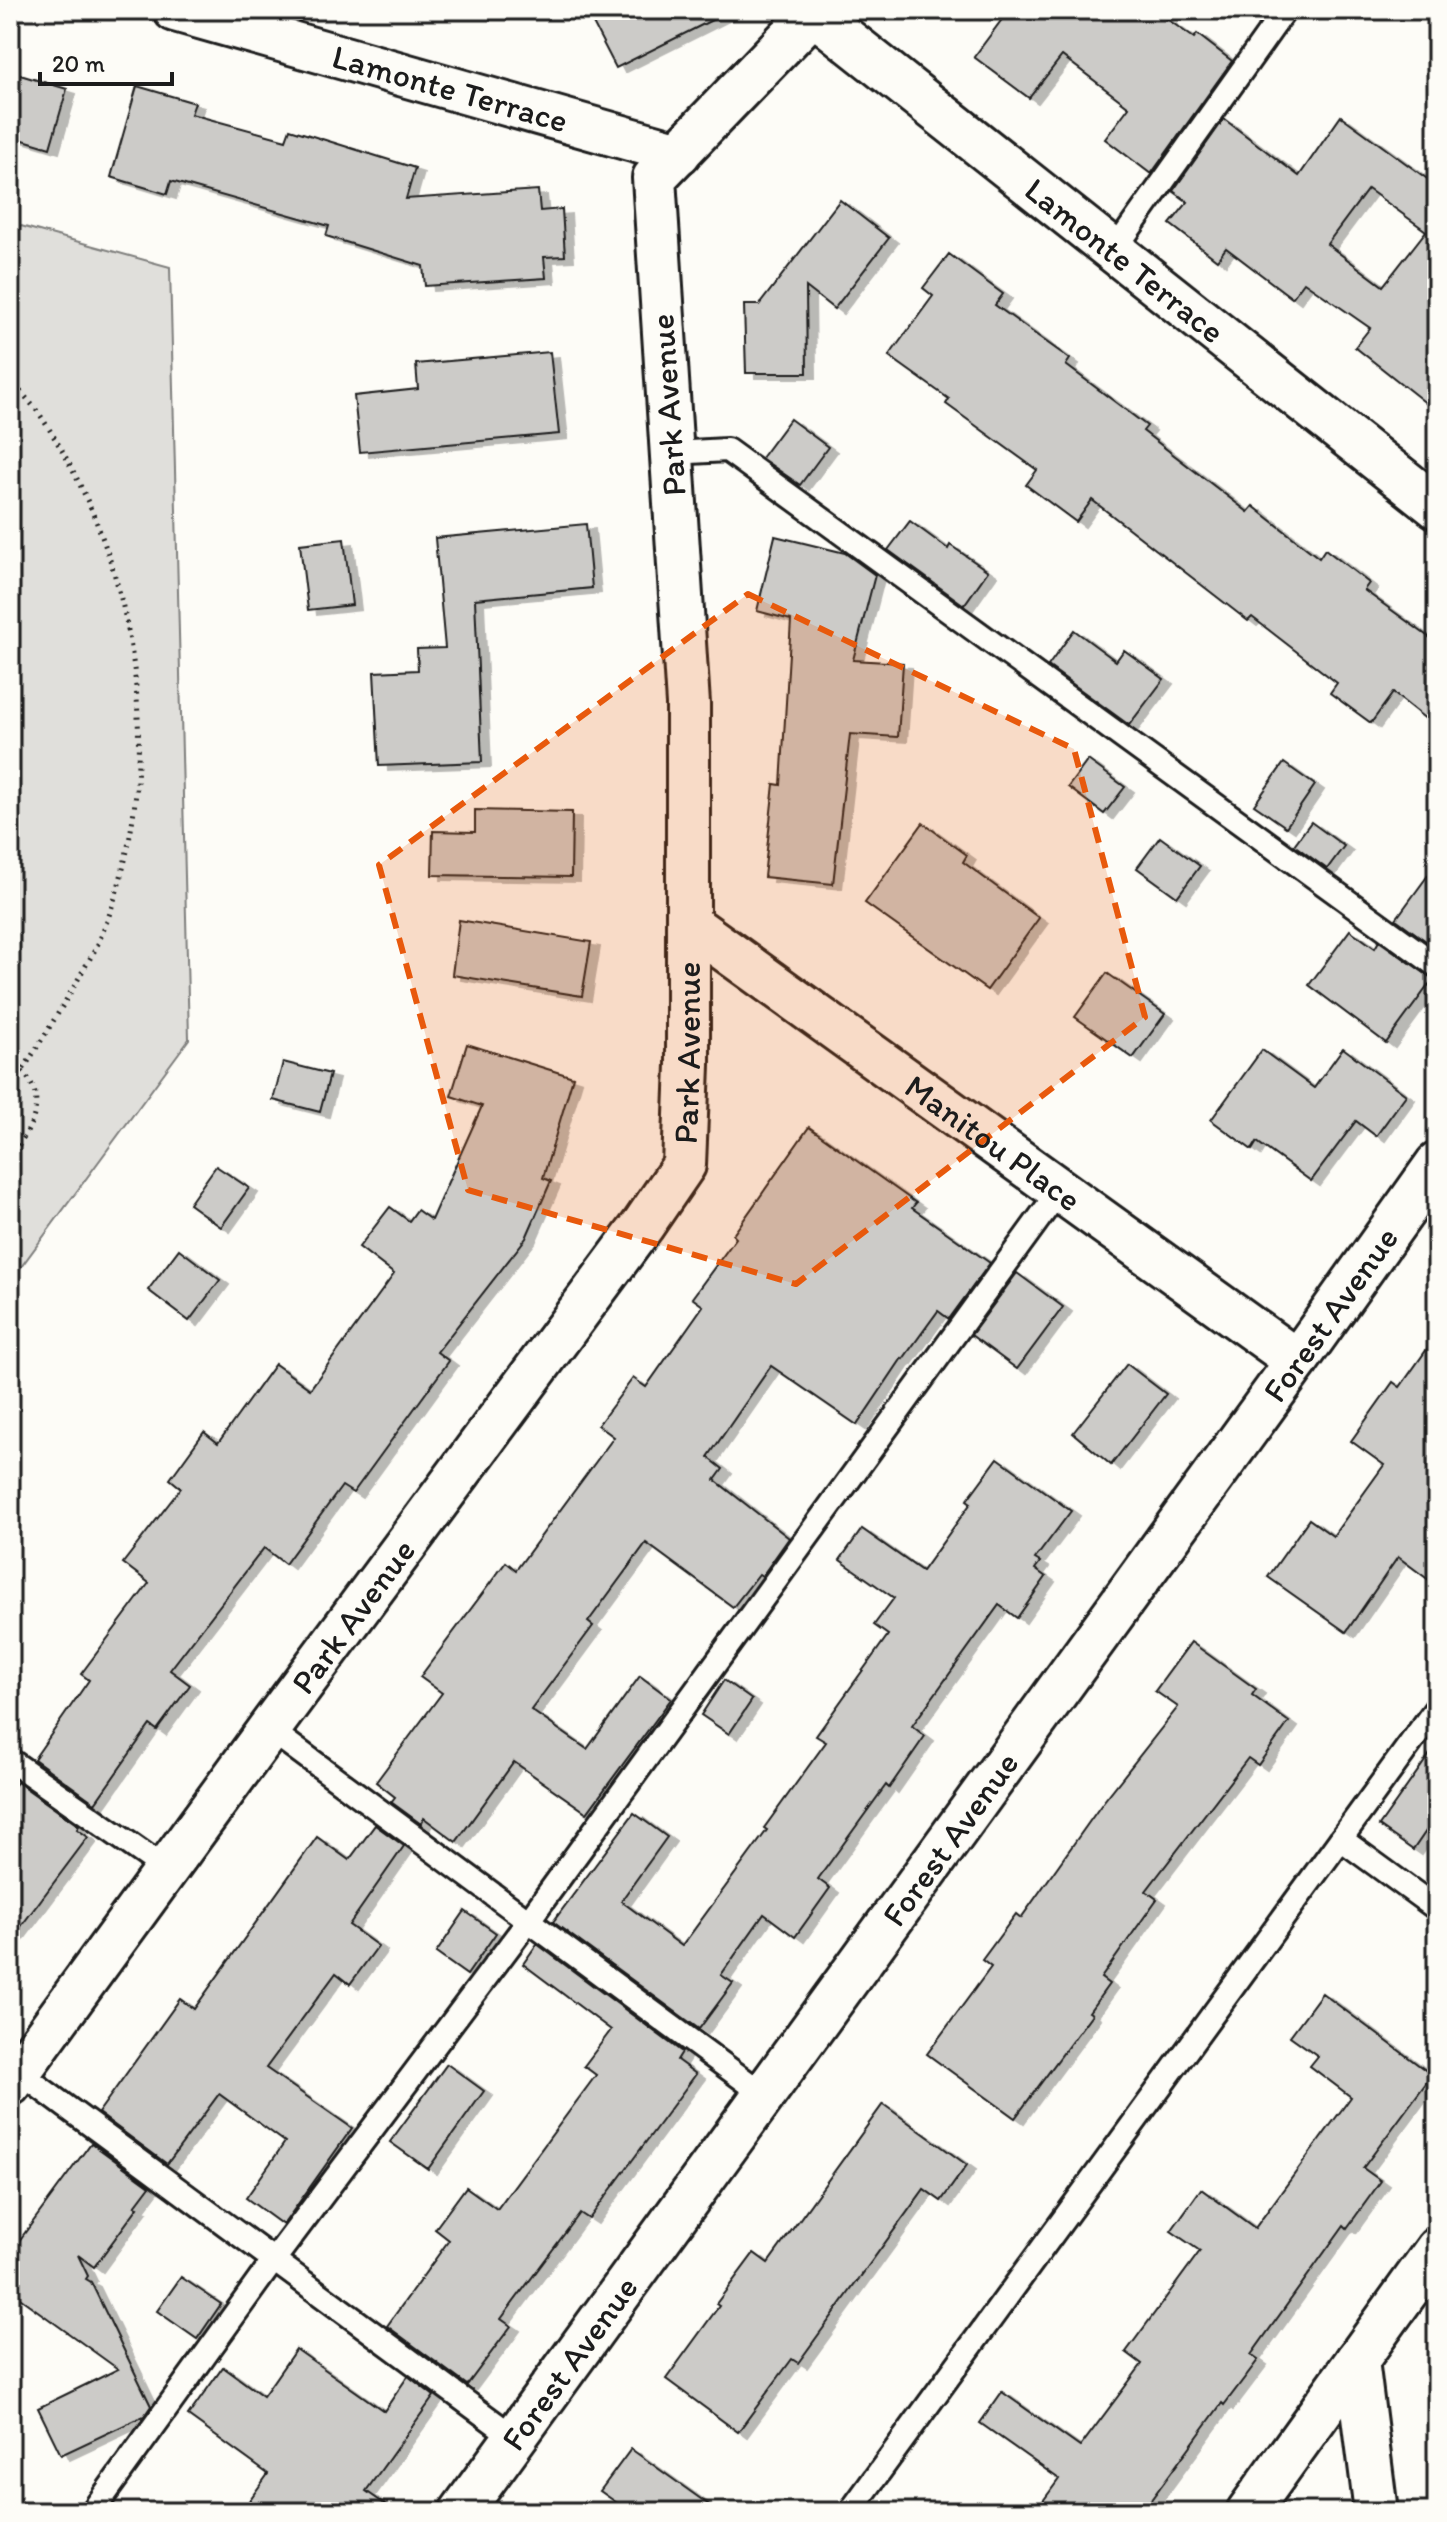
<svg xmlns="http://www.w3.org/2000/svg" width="1447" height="2522" font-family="Itim,sans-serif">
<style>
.green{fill:#e0dfdb;stroke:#7e7e7c;stroke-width:2}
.building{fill:#cccbc8;stroke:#1c1c1c;stroke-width:2;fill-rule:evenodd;filter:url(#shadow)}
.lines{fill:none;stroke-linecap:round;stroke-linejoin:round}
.lane-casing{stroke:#1c1c1c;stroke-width:28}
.street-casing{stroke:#1c1c1c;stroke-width:48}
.path{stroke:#1c1c1c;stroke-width:5;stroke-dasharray:2 6;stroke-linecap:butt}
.lane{stroke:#fdfcf7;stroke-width:22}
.street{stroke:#fdfcf7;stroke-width:42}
.marked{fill:#e8590c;fill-opacity:0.2;stroke:#e8590c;stroke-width:6;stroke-dasharray:16 10;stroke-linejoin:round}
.labels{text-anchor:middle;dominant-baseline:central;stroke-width:7;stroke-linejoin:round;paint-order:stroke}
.street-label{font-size:34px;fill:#1c1c1c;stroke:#fdfcf7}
</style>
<defs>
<filter id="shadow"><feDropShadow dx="9" dy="5" stdDeviation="0" flood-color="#0004"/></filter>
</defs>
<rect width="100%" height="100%" fill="#fdfcf7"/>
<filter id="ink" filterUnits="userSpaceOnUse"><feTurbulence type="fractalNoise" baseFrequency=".0125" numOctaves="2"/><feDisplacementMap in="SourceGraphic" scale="16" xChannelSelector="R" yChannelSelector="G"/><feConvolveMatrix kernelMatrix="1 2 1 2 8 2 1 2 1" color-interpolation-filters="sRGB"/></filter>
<g filter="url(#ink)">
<path class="green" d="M 10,223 L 170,267 L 189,1039 L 10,1282 Z"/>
<g class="building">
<path d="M 586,10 L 732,10 L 616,68 Z"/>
<path d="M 1009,10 L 1154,10 L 1194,38 L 1197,34 L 1232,61 L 1151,174 L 1105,139 L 1129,107 L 1062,56 L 1029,98 L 974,57 Z"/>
<path d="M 10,72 L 67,89 L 50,148 L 10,136 Z"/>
<path d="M 137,86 L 195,103 L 191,114 L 286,140 L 290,129 L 415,168 L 406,199 L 538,190 L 540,211 L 562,209 L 565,256 L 544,257 L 546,278 L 425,286 L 423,266 L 326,236 L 329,226 L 171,181 L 167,194 L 111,177 Z"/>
<path d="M 1341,116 L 1437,186 L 1437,412 L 1355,347 L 1370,328 L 1304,282 L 1292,298 L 1226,248 L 1217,260 L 1170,224 L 1188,202 L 1173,191 L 1224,119 L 1299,176 ZM 1368,189 L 1426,231 L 1383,286 L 1327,244 Z"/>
<path d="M 840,200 L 889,238 L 834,309 L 806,287 L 807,373 L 746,373 L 744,305 L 759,305 Z"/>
<path d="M 949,254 L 1003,294 L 995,305 L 1070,359 L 1066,365 L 1147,426 L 1143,431 L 1248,512 L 1253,506 L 1319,558 L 1325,549 L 1369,583 L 1364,590 L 1437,643 L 1437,728 L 1393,693 L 1371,723 L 1330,693 L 1337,683 L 1252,617 L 1248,621 L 1092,500 L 1076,522 L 1026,485 L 1037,470 L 946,404 L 949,399 L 889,356 L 933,296 L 923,288 Z"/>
<path d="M 550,352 L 559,434 L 360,452 L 354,396 L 418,389 L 416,364 Z"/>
<path d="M 790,419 L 828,447 L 800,485 L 761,458 Z"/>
<path d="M 910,521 L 948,549 L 950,545 L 988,571 L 964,605 L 888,550 Z"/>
<path d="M 586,524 L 592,588 L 475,599 L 482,762 L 379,766 L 374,672 L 418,670 L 417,649 L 445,648 L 435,538 Z"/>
<path d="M 775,536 L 845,553 L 875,575 L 853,660 L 903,663 L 898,737 L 850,734 L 833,884 L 764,877 L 774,784 L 781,785 L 791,620 L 757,611 Z"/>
<path d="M 344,539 L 352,605 L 308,610 L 300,544 Z"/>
<path d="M 1074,630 L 1116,661 L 1124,650 L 1164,679 L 1129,725 L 1048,666 Z"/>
<path d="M 1088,760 L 1125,787 L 1104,814 L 1068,787 Z"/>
<path d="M 1284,763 L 1315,785 L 1286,827 L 1254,805 Z"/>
<path d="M 475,810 L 572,812 L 571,877 L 432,875 L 433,831 L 475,832 Z"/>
<path d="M 1311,822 L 1344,846 L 1327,869 L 1294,845 Z"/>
<path d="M 923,823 L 967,855 L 963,862 L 1039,918 L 987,990 L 865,903 Z"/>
<path d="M 1160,837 L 1200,866 L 1177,897 L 1137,868 Z"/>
<path d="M 1437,863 L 1437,949 L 1396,919 Z"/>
<path d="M 459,920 L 591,942 L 582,996 L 452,975 Z"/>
<path d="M 1350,930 L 1375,948 L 1379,941 L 1433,979 L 1386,1043 L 1309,985 Z"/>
<path d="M 1107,973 L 1165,1014 L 1133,1058 L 1075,1017 Z"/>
<path d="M 467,1044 L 573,1077 L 543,1178 L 551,1181 L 526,1238 L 437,1352 L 449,1361 L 353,1493 L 342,1486 L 285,1564 L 264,1548 L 170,1670 L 190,1685 L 157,1730 L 150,1725 L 95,1803 L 34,1759 L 89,1680 L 81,1674 L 149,1583 L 123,1563 L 181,1488 L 170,1479 L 204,1432 L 218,1443 L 275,1364 L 310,1389 L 394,1274 L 359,1247 L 390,1207 L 409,1221 L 417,1210 L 431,1220 L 482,1106 L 451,1096 Z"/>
<path d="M 1343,1048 L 1406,1095 L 1376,1136 L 1356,1121 L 1311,1181 L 1257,1142 L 1252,1150 L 1211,1120 L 1262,1050 L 1314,1088 Z"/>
<path d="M 283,1062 L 330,1074 L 320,1112 L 273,1100 Z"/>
<path d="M 809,1127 L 916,1203 L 912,1208 L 990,1263 L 949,1319 L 938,1311 L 903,1359 L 902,1358 L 857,1425 L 771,1366 L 708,1457 L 723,1469 L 715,1480 L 789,1538 L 762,1576 L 759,1574 L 733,1607 L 646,1543 L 588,1622 L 593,1626 L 531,1710 L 587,1749 L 640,1676 L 671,1699 L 587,1813 L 514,1762 L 456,1842 L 424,1818 L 421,1824 L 391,1802 L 395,1797 L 376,1782 L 442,1693 L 420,1677 L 506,1562 L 516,1570 L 614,1437 L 598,1425 L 633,1378 L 646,1387 L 703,1306 L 692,1298 L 736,1238 L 733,1235 Z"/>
<path d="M 216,1166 L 249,1188 L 221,1227 L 189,1204 Z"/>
<path d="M 179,1249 L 220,1280 L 189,1321 L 148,1290 Z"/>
<path d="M 1017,1273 L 1063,1307 L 1017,1369 L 971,1335 Z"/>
<path d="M 1437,1335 L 1437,1586 L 1398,1557 L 1346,1632 L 1268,1577 L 1309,1519 L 1333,1536 L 1384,1465 L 1351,1441 L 1393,1382 L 1400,1387 Z"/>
<path d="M 1127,1364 L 1166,1394 L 1111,1465 L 1073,1433 Z"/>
<path d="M 998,1458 L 1071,1511 L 1035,1559 L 1040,1562 L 1035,1569 L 1046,1577 L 1017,1618 L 999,1605 L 912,1726 L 925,1736 L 889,1788 L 886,1785 L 818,1879 L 830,1888 L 795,1937 L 764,1914 L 721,1975 L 733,1983 L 699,2029 L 553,1922 L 634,1813 L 667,1837 L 621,1901 L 682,1946 L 767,1830 L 764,1828 L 826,1742 L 816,1736 L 888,1635 L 874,1625 L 894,1598 L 840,1560 L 862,1529 L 922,1571 L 971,1503 L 967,1500 Z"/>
<path d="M 1191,1642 L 1256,1689 L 1252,1695 L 1289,1722 L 1258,1765 L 1248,1758 L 1146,1891 L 1157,1899 L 1101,1978 L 1109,1984 L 1089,2012 L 1092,2014 L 1015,2118 L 927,2054 L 991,1967 L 982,1960 L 1016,1914 L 1021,1918 L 1104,1801 L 1178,1707 L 1155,1691 Z"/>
<path d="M 724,1680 L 752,1700 L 729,1734 L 701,1715 Z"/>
<path d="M 1437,1744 L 1437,1815 L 1413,1850 L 1379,1826 Z"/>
<path d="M 17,1782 L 79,1826 L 77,1829 L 88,1837 L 10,1941 L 10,1793 Z"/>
<path d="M 375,1825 L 404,1846 L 349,1925 L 378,1946 L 350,1984 L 336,1973 L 266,2068 L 352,2128 L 283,2225 L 246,2198 L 285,2142 L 219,2094 L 167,2164 L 98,2113 L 180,1999 L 194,2009 L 317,1837 L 349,1860 Z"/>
<path d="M 465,1911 L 496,1933 L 467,1975 L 436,1953 Z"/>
<path d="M 537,1944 L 682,2052 L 677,2060 L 696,2074 L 589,2219 L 580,2213 L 501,2319 L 511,2326 L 467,2385 L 387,2326 L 449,2240 L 435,2229 L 466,2187 L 497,2209 L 596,2075 L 584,2066 L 611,2030 L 523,1964 Z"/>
<path d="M 1322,1993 L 1432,2075 L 1363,2168 L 1381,2181 L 1347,2228 L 1344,2225 L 1251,2355 L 1258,2360 L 1224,2405 L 1222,2403 L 1142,2512 L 1035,2512 L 1059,2479 L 980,2423 L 1002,2392 L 1080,2447 L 1142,2364 L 1126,2352 L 1200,2251 L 1171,2231 L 1201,2189 L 1255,2228 L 1351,2097 L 1310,2066 L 1318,2056 L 1290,2036 Z"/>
<path d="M 447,2064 L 484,2091 L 428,2169 L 390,2142 Z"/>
<path d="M 883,2104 L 967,2165 L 941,2201 L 924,2189 L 798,2363 L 792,2359 L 738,2432 L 666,2379 L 719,2306 L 716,2304 L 754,2253 L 768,2263 Z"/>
<path d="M 91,2143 L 150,2186 L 135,2206 L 138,2207 L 94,2267 L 78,2255 L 88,2276 L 86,2279 L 91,2282 L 151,2406 L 144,2416 L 61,2455 L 38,2408 L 118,2369 L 10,2291 L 10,2253 Z"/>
<path d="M 181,2277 L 221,2304 L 197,2339 L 157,2311 Z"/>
<path d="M 296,2349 L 384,2411 L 408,2376 L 434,2396 L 366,2491 L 396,2512 L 241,2512 L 268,2474 L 188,2416 L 223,2367 L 263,2396 Z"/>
<path d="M 631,2449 L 719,2512 L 630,2512 L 600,2491 Z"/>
</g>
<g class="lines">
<defs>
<g id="lane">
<path d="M 1113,252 L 1285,10"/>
<path d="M 672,453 L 727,450 L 1437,966"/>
<path d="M 269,1729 L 763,2094"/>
<path d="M 10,1760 L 167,1870"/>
<path d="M 1341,1839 L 1437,1909"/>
<path d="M 19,2072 L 515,2438"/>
<path d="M 92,2512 L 273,2261 L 529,1920 L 1059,1191"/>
<path d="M 850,2512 L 1437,1707"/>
</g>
<g id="street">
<path id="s1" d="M 175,10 L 679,153"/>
<path id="s2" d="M 813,13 L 1437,507"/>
<path id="s3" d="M 688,923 L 1297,1361"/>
<path id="s4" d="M 10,2084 L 269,1729 L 643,1225 L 684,1165 L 688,1065 L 688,704 L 654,178 L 816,10"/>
<path d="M 1357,2360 L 1376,2512"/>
<path id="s5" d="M 461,2512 L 1297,1361 L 1437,1164"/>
<path d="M 1248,2512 L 1437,2249"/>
</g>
</defs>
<use href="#lane" class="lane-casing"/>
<use href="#street" class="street-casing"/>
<g class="path">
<path d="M 10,379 C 21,393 35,406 44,421 C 142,571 169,772 100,939 C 95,952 86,964 80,976 C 62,1008 42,1039 23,1070"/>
<path d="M 10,1061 C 52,1091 36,1123 10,1158"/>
</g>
<use href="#lane" class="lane"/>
<use href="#street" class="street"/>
</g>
</g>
<path class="marked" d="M 748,594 L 1074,749 L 1145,1017 L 796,1284 L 468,1190 L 379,865 Z"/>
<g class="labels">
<g class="street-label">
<text stroke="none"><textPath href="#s1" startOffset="286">Lamonte Terrace</textPath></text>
<text stroke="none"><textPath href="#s2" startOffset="398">Lamonte Terrace</textPath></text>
<text transform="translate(668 405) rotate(-94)">Park Avenue</text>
<text stroke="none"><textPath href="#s4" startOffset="1252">Park Avenue</textPath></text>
<text stroke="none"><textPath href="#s3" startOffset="376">Manitou Place</textPath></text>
<text stroke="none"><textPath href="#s5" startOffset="1480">Forest Avenue</textPath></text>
<text stroke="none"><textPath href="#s4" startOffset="580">Park Avenue</textPath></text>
<text stroke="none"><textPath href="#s5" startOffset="832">Forest Avenue</textPath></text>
<text stroke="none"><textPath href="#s5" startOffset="184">Forest Avenue</textPath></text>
</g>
</g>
<rect width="1447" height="2522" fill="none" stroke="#fdfcf7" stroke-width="40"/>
<rect x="20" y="20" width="1407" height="2482" fill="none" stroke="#1c1c1c" stroke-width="3" filter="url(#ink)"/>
<path d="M40 72v12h132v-12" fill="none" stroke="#1c1c1c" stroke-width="4"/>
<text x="52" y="72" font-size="24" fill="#1c1c1c" stroke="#fdfcf7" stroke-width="6" paint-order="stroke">20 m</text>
</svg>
